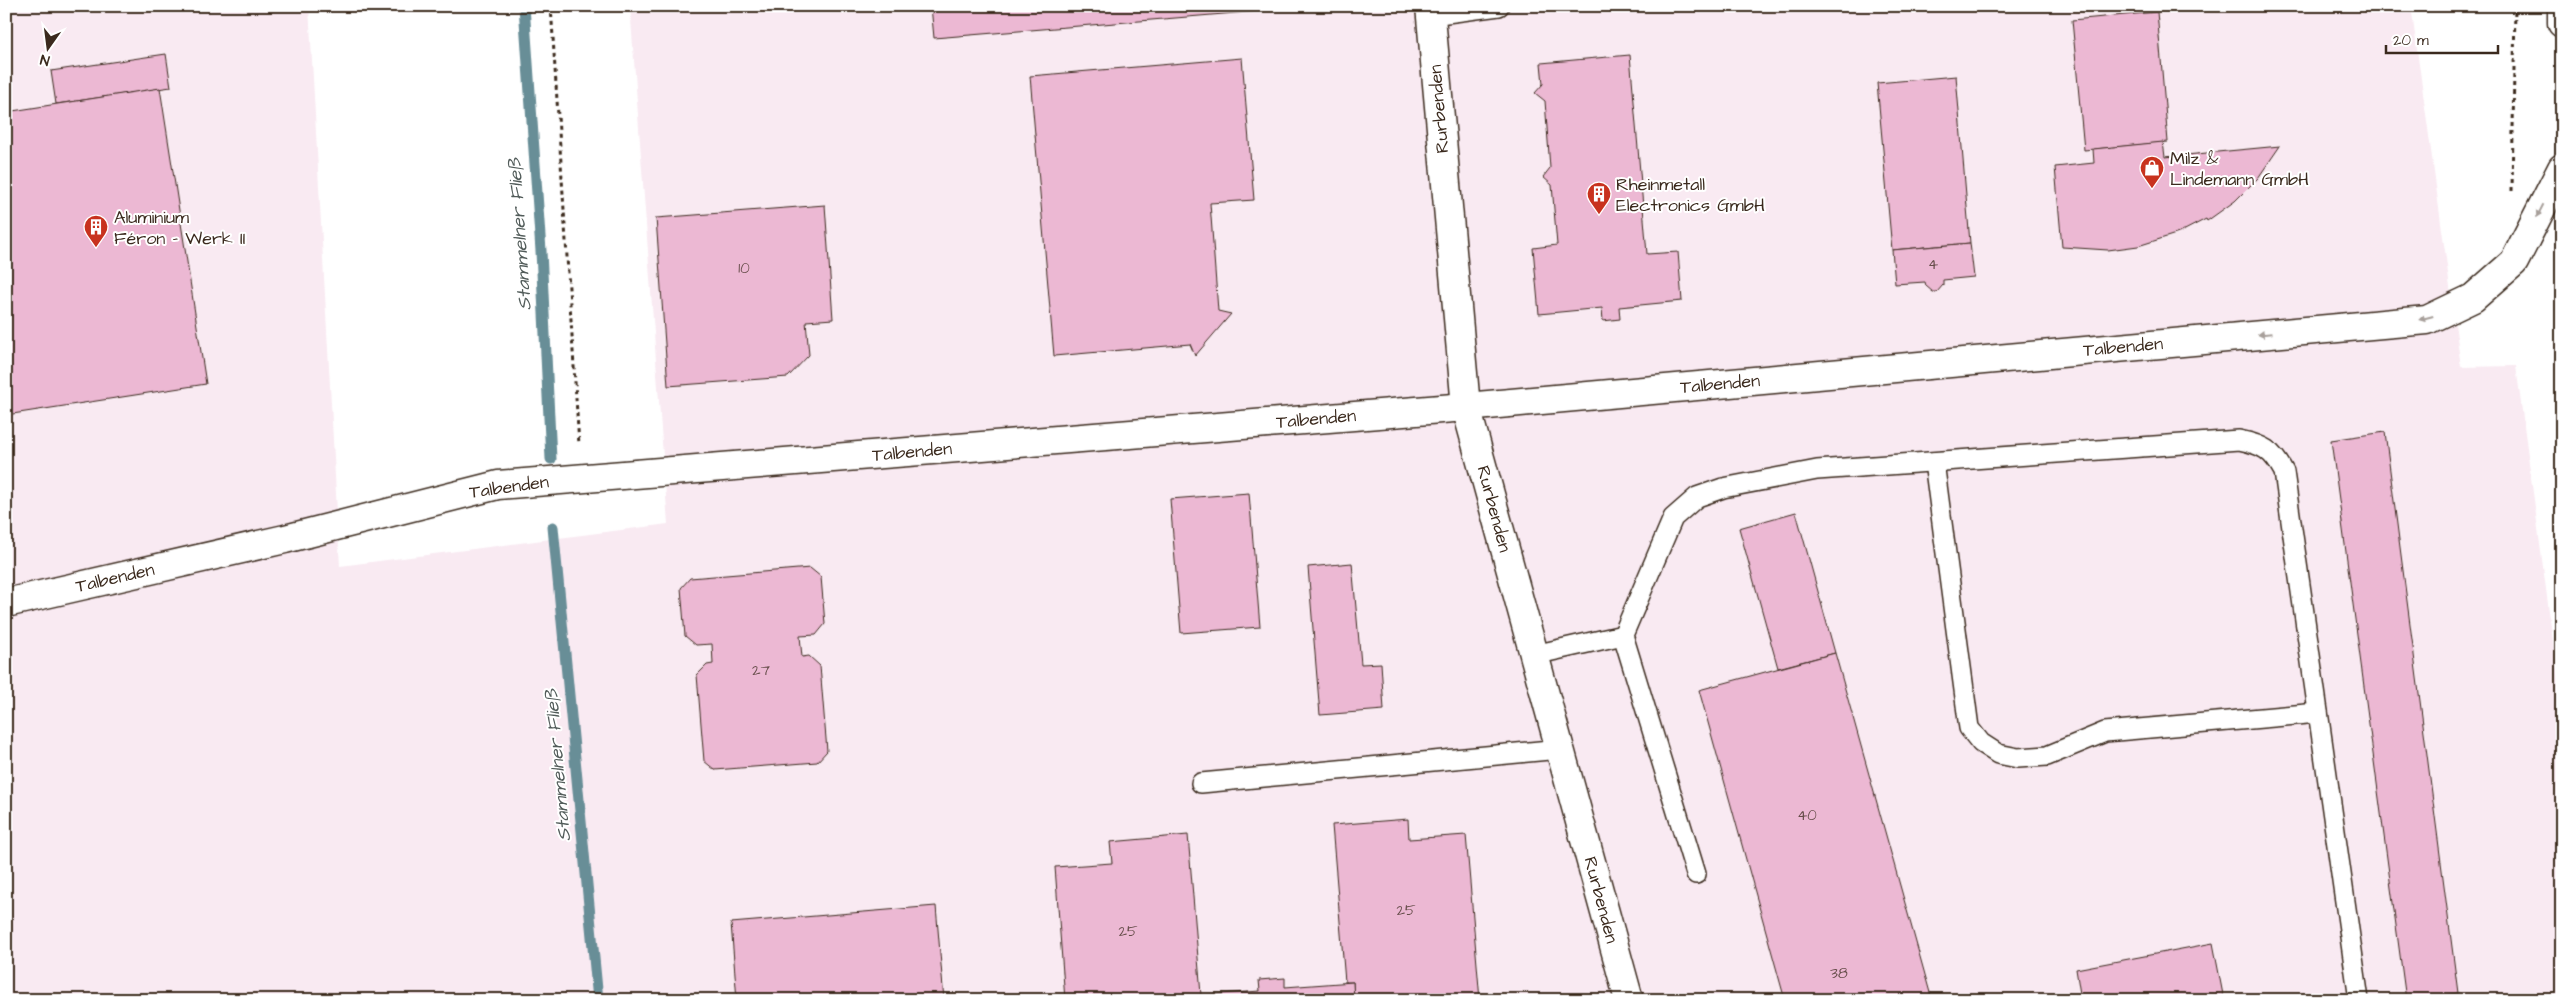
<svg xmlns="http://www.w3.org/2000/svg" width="2568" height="1006" font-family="'Architects Daughter',sans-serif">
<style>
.built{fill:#f9eaf2}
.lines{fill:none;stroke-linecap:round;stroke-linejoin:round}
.stream{stroke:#688e97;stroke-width:11}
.building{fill:#ecb8d3;stroke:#3b2a1e}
.service-casing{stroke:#3b2a1e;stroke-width:22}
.minor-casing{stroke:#3b2a1e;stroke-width:31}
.primary-casing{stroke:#3b2a1e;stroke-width:31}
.path{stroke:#3b2a1e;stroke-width:3;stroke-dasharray:4 4;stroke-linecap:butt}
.service{stroke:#fff;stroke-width:19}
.minor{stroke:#fff;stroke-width:28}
.primary{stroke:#fff;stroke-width:28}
.oneway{fill:#a79f9a}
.labels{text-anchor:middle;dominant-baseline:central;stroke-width:4;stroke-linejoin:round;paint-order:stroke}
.number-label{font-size:15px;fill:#674e4b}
.street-label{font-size:18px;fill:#3b2a1e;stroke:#fff}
.poi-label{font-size:18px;fill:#3b2a1e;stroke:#fff;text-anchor:start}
.water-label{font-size:19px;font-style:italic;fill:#525c5a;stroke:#fff}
</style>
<rect width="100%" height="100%" fill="#fff"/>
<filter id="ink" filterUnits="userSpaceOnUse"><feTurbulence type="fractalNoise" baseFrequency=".02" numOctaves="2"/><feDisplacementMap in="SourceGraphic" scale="10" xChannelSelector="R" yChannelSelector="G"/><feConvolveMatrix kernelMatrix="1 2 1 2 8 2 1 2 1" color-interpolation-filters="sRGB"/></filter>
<g filter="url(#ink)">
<path class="built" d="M 6,6 L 309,6 L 340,566 L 668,524 L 630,6 L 2411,6 L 2461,367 L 2516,366 L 2562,708 L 2562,1000 L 6,1000 Z"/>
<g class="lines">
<g class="stream">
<path d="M 524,6 L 541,251 L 551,459"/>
<path d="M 553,527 L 598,1000"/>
</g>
</g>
<g class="building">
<path d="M 931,6 L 1272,6 L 1272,10 L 934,38 Z"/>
<path d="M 2157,12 L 2168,142 L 2084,150 L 2072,20 Z"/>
<path d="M 166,54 L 171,87 L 56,104 L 51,71 Z"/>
<path d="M 1630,55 L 1647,254 L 1678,252 L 1682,301 L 1619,307 L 1620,319 L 1603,321 L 1602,308 L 1539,314 L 1533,248 L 1557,245 L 1552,185 L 1543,177 L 1550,168 L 1545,101 L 1535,93 L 1543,84 L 1541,63 Z"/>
<path d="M 1242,58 L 1254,200 L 1210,203 L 1218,311 L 1231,314 L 1195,356 L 1190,344 L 1054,356 L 1030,76 Z"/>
<path d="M 1956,76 L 1970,243 L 1892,250 L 1877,83 Z"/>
<path d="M 160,88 L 206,384 L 6,415 L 6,112 Z"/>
<path d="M 2163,142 L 2165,157 L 2280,146 L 2258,178 L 2235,201 L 2207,221 L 2206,219 L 2179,233 L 2138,246 L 2108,250 L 2062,247 L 2055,167 L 2094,163 L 2093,149 Z"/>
<path d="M 825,205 L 833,319 L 806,321 L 809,355 L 788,377 L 668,386 L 656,218 Z"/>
<path d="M 1970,243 L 1974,277 L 1943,280 L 1943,285 L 1937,292 L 1933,292 L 1926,286 L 1925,282 L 1895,284 L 1892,250 Z"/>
<path d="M 2385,432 L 2458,993 L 2406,1000 L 2331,440 Z"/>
<path d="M 1249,493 L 1260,627 L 1181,633 L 1170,499 Z"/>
<path d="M 1796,512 L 1835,653 L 1778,668 L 1739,528 Z"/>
<path d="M 1352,563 L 1361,664 L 1381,663 L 1384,710 L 1320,715 L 1308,567 Z"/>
<path d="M 810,568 L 821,577 L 825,624 L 816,635 L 800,636 L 802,657 L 809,656 L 820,666 L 827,751 L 817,762 L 715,770 L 704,761 L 697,675 L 707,665 L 713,664 L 712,644 L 696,645 L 685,636 L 681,588 L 690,578 Z"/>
<path d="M 1835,653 L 1915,939 L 1932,1000 L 1785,1000 L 1699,690 Z"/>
<path d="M 1408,819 L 1409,839 L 1466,835 L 1480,1000 L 1354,1000 L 1353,982 L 1345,982 L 1332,825 Z"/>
<path d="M 1188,835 L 1201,995 L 1195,996 L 1196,1000 L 1065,1000 L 1055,867 L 1112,863 L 1110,842 Z"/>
<path d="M 936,906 L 944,1000 L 737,1000 L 731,923 Z"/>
<path d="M 2213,943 L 2224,1000 L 2081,1000 L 2076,969 Z"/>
<path d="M 1285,978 L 1285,987 L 1353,982 L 1354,1000 L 1196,1000 L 1195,996 L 1260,991 L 1259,980 Z"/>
</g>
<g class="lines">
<defs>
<g id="service">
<path d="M 1431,15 L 1499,6"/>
<path d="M 1934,462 L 1969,728 L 1981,743 L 1998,754 L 2018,758 L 2047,756 L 2105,732 L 2318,713"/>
<path d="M 1534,655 L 1623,635"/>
<path d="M 1201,783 L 1560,749"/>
<path d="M 1696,874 L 1623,635 L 1673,518 L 1697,497 L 1723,488 L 1817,470 L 2239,440 C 2264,445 2272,450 2284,472 L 2359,1000"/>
</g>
<g id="minor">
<path d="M 1430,6 L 1466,407 L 1629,1000"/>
<path d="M 6,603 L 285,539 L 498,485 L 1466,407 L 2427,320 L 2473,298 L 2514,262 L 2562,168"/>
</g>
<path id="primary" d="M 2562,6 L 2562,23"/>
</defs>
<use href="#service" class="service-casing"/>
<use href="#minor" class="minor-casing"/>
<use href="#primary" class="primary-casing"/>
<g class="path">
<path d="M 551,6 L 579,445"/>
<path d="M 2512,191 L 2515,6"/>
</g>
<use href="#service" class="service"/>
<use href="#minor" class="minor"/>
<use href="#primary" class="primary"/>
</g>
<defs><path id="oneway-solid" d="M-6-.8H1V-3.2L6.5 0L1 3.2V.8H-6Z" transform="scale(1.25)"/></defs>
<g class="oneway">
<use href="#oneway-solid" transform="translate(2540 211) rotate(117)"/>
<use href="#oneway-solid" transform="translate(2426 318) rotate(165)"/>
<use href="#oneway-solid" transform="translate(2265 334) rotate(175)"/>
</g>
</g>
<defs>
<symbol id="shop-pin" viewBox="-11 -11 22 30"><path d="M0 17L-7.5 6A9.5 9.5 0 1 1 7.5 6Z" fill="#c8321e" stroke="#fff"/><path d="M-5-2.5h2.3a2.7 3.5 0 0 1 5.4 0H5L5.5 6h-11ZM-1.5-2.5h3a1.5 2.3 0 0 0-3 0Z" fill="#fff"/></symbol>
<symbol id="building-pin" viewBox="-11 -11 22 30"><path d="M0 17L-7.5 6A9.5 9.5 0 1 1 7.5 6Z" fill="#c8321e" stroke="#fff"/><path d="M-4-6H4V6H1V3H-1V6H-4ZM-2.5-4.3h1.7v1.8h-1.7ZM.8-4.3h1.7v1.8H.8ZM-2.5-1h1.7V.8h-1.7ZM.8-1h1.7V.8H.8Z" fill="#fff"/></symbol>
</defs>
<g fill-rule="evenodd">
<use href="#shop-pin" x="2138" y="154" width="28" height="38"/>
<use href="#building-pin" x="1585" y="180" width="28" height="38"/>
<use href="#building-pin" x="82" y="213" width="28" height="38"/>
</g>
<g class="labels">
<g class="number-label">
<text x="1933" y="264">4</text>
<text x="744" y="268">10</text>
<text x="761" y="670">27</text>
<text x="1807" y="815">40</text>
<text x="1406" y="910">25</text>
<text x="1128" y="931">25</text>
<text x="1839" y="973">38</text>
</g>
<g class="street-label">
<text transform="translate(1439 109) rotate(-95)">Rurbenden</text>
<text transform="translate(2123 347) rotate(-5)">Talbenden</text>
<text transform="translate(1720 384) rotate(-5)">Talbenden</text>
<text transform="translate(1316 419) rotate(-5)">Talbenden</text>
<text transform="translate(912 452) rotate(-5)">Talbenden</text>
<text transform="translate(509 487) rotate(-8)">Talbenden</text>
<text transform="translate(1494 509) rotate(75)">Rurbenden</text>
<text transform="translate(115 578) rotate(-13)">Talbenden</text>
<text transform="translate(1601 900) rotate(75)">Rurbenden</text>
</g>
<g class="poi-label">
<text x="2170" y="158">Milz &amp;<tspan x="2170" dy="21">Lindemann GmbH</tspan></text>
<text x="1616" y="184">Rheinmetall<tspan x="1616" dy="21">Electronics GmbH</tspan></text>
<text x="114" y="217">Aluminium<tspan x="114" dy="21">Féron - Werk II</tspan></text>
</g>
<g class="water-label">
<text transform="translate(520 234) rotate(-94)">Stammelner Fließ</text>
<text transform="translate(558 765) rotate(-95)">Stammelner Fließ</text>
</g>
</g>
<rect width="2568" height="1006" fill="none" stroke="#fff" stroke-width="25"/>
<rect x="12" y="12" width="2543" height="981" fill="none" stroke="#3b2a1e" stroke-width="2" filter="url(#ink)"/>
<g transform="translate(48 48) rotate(194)" stroke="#ffffff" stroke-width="4" paint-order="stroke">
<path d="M0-4L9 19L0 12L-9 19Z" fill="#3b2a1e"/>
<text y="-8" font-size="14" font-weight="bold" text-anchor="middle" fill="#3b2a1e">N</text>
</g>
<path d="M2386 45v8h112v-8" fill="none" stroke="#3b2a1e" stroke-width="2.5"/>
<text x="2393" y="45" font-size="15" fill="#3b2a1e" stroke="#ffffff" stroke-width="4" paint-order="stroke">20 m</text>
</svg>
